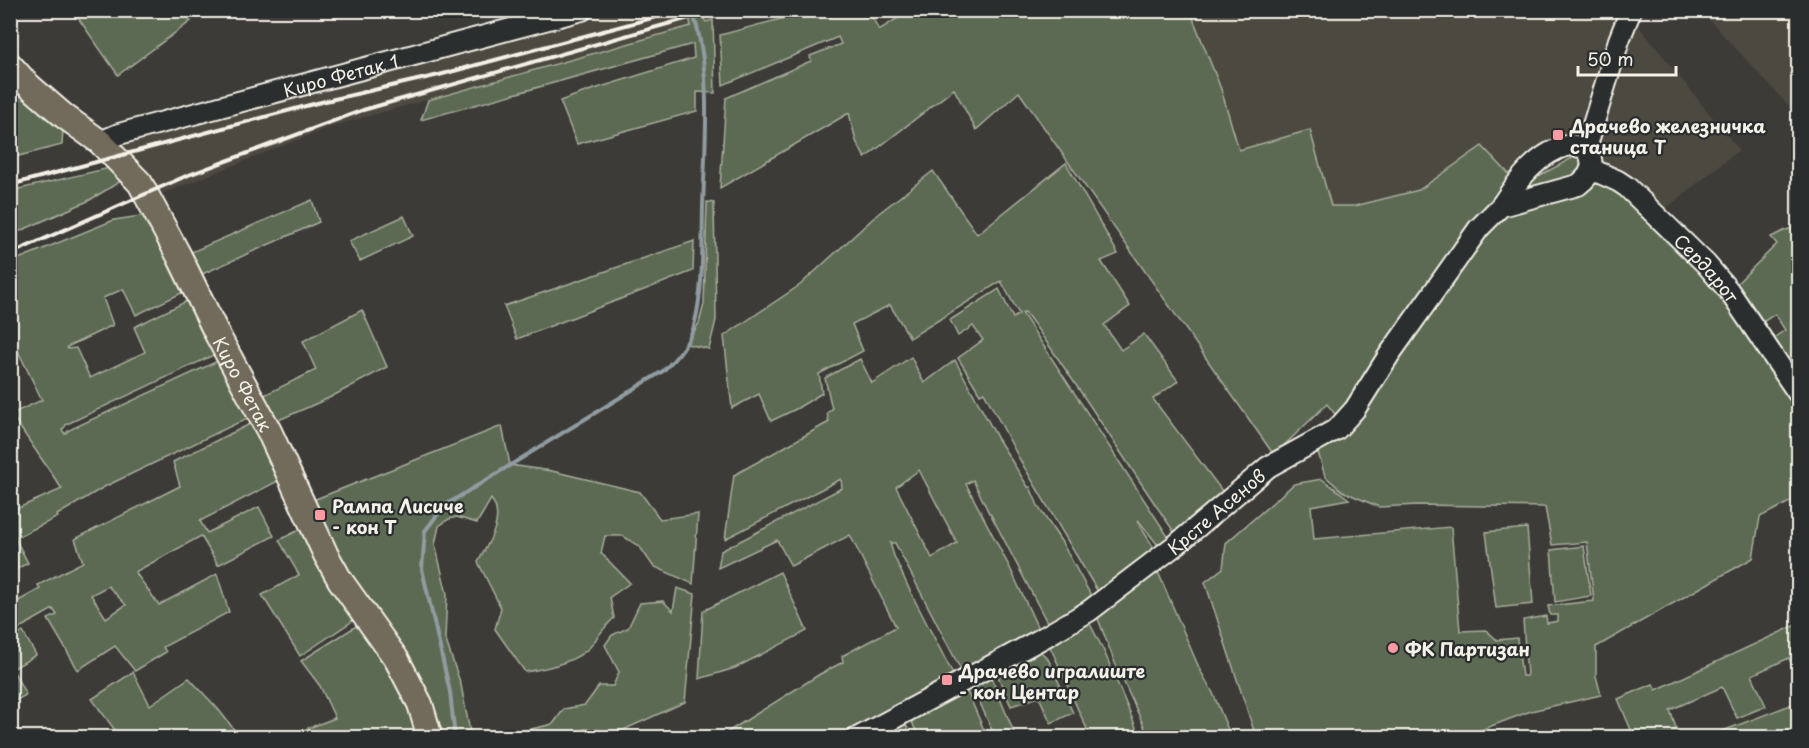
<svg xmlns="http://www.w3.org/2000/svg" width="1809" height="748" font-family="'Playpen Sans',sans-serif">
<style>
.built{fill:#4b4841}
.green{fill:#5c6a52;stroke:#a8ae9d;stroke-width:1.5;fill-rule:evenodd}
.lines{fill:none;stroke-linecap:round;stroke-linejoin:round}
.stream{stroke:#909ca1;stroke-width:4}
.minor-casing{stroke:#f4f1e8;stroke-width:24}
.major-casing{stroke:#f4f1e8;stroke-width:28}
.minor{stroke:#2a2d2e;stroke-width:20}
.major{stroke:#726b5a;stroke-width:24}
.rail{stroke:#f4f1e8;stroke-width:4}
.poi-dot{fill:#ff9aa2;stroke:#2a2d2e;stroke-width:2}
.labels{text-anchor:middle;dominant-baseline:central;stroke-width:4.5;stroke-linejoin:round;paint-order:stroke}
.street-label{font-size:18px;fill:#f4f1e8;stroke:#2a2d2e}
.poi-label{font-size:18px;font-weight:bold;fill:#f4f1e8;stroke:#2a2d2e;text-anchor:start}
</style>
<rect width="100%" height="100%" fill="#3c3b37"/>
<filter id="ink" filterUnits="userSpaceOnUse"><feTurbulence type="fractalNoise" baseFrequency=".0167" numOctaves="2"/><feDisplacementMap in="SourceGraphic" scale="12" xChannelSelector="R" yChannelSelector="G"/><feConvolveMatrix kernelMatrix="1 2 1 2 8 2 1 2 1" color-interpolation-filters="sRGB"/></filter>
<g filter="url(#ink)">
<g class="built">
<path d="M 582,11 L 688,11 L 691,26 L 330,127 L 149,199 L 115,157 L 119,134 Z"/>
<path d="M 702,11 L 750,11 L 706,22 L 701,15 Z"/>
<path d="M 1193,11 L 1631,11 L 1629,14 L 1739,150 L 1657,216 L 1570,145 L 1501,206 L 1482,146 L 1419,190 L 1354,206 L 1330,206 L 1239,150 L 1221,89 L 1194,21 Z"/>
<path d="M 1701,11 L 1798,11 L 1798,116 Z"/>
</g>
<g class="green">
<path d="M 84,10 L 183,11 L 191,21 L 118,75 L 76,15 Z"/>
<path d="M 815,10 L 869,11 L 879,30 L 909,11 L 1193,11 L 1194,21 L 1221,89 L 1239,150 L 1310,130 L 1331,206 L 1355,206 L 1419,190 L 1482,146 L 1509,174 L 1503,198 L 1339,419 L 1327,404 L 1274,455 L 1019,92 L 976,130 L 954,89 L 865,158 L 856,141 L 849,113 L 720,188 L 726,98 L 811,61 L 810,56 L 841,44 L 838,37 L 723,85 L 720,35 Z"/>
<path d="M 688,11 L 702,11 L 701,15 L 706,22 L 713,20 L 715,93 L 697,92 L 697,111 L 577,144 L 560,101 L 588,91 L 694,58 L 693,44 L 421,120 L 428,100 L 691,26 Z"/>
<path d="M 10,78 L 63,130 L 62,145 L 11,158 Z"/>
<path d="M 1576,156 L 1583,160 L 1580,179 L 1531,189 L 1530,187 L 1533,179 Z"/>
<path d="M 1066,163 L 1118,254 L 1101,261 L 1130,306 L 1104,325 L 1121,350 L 1144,334 L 1178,381 L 1153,399 L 1226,496 L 1177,536 C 1125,462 1079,385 1025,312 L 1022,313 L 1171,541 L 1161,549 L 1138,520 L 1137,521 L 1156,551 L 1101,597 L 1020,460 L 984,392 L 980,394 L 958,358 L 983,340 L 973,326 L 958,336 L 950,320 L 999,289 L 1013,318 L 1019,314 L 1001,281 L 910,338 L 890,305 L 852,324 L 863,351 L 819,374 L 822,393 L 796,409 L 771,421 L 759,394 L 732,408 L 724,336 L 800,285 L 879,213 L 933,171 L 977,234 Z"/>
<path d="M 118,166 L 126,178 L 88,201 L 11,235 L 10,191 Z"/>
<path d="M 1587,179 L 1618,181 L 1729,291 L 1777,244 L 1771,237 L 1786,230 L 1798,226 L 1798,439 L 1795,442 L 1798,447 L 1798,498 L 1760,517 L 1753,558 L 1596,647 L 1596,676 L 1601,695 L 1531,711 L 1470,734 L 1436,738 L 1256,737 L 1205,582 L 1223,568 L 1226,543 L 1294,484 L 1322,479 L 1349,499 L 1311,506 L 1314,539 L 1451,527 L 1460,631 L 1486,630 L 1497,640 L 1517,638 L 1522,676 L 1527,676 L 1523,620 L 1546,616 L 1547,623 L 1558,621 L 1558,615 L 1550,615 L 1548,606 L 1594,601 L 1587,542 L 1552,545 L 1545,507 L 1418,505 L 1379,507 L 1342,491 L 1325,476 L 1315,442 L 1337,429 L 1501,206 ZM 1775,314 L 1785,330 L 1766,343 L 1755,327 Z"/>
<path d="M 312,200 L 319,222 L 200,275 L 189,253 Z"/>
<path d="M 707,202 L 714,203 L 716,320 L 709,349 L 687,344 L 699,323 L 704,304 Z"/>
<path d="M 147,215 L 188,290 L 136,315 L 123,289 L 103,298 L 113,325 L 67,347 L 68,349 L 76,348 L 90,378 L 145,352 L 134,327 L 193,298 L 218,353 L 67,424 L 62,430 L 65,434 L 69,430 L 220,360 L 250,417 L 104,487 L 57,515 L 58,517 L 15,538 L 28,563 L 11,572 L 11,511 L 62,489 L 11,414 L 42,400 L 14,343 L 15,341 L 11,331 L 11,262 L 114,220 Z"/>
<path d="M 404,216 L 413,236 L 360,261 L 349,241 Z"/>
<path d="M 694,241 L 693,271 L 517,339 L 504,306 Z"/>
<path d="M 362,310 L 387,367 L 329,398 L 272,423 L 260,397 L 316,370 L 303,341 Z"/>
<path d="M 911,357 L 924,383 L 955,360 L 998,439 L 1028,487 L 1030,487 L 1039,508 L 1061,541 L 1094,601 L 1050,628 L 990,513 L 989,513 L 973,480 L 966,484 L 1010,568 L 1041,635 L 963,674 L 895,543 L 890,543 L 894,556 L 911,593 L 956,680 L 850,737 L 718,738 L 820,674 L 843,662 L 842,656 L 896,627 L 850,535 L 791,566 L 777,540 L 718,568 L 721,551 L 842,488 L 841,479 L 725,539 L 734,475 L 829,422 L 827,413 L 832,409 L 825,378 L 860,359 L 872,383 ZM 919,470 L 957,543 L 932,558 L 896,487 Z"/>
<path d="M 254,422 L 280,480 L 200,521 L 207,533 L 259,507 L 274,536 L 218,565 L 201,536 L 135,572 L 159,605 L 217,574 L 229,612 L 163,647 L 166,652 L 135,671 L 115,646 L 78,670 L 48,619 L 57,615 L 53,609 L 11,633 L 11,605 L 40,589 L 38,585 L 83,562 L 75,539 L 180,486 L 173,462 ZM 108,586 L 126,605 L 106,618 L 91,595 Z"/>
<path d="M 502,426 L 510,465 L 552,471 L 640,492 L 660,519 L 698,514 L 693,584 L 653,566 L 640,547 L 623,536 L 605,536 L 601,553 L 630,583 L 610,597 L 614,618 C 604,627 598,637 590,647 C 576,662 544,669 525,672 L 495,629 L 501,608 L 478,562 C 488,544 506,518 491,499 L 477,523 L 457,517 L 449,519 L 439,526 L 435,544 L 447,594 L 445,638 L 461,685 L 471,737 L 430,737 L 303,504 Z"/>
<path d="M 305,527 L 357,618 L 300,656 L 262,595 L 299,575 L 279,540 Z"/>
<path d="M 1527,528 L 1533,604 L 1496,608 L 1486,532 Z"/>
<path d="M 1584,546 L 1591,596 L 1555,602 L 1551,550 Z"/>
<path d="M 780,572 L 807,631 L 735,668 L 699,679 L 703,611 Z"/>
<path d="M 1158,572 L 1200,670 L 1213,693 L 1231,737 L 1149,737 L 1115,663 L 1097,616 Z"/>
<path d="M 677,588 L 695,594 L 685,702 L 619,732 L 585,729 L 556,737 L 496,737 L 553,724 L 564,709 L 585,705 L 599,686 L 613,686 L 619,672 L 605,645 L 612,635 L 628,628 L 640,603 L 663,601 L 673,611 Z"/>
<path d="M 1089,622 L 1104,651 L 1140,737 L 1091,737 C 1076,708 1065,677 1050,647 Z"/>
<path d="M 361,623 L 385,653 L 403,694 L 418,737 L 282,738 L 335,718 L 320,686 L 301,661 Z"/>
<path d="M 1798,624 L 1798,681 L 1789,658 L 1752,675 L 1766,706 L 1737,718 L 1722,687 L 1670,710 L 1679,737 L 1634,737 L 1618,699 L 1653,684 L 1656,690 Z"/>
<path d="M 23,632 L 36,655 L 11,670 L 11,640 Z"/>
<path d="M 1040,651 L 1048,659 L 1073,713 L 1051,723 L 1039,697 L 1011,706 L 997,674 Z"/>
<path d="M 14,672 L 26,695 L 11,703 L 11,673 Z"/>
<path d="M 133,672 L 150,705 L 189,678 L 218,709 L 240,737 L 120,737 L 92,699 Z"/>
<path d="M 991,677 L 1016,737 L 995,737 L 973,687 Z"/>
<path d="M 967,691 L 987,737 L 919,737 L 910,718 Z"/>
<path d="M 1798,702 L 1798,737 L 1707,737 Z"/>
<path d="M 904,721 L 912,737 L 877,738 Z"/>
</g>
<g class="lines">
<path class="stream" d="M 455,738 L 450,692 L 422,569 L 425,531 L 444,506 L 663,371 C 676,358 689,344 694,326 C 704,288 702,246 703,207 C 705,142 713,73 692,10"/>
<defs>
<g id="minor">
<path id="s1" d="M 100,142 L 119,134 L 582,10"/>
<path d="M 1570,145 L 1586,148 C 1596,163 1592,175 1578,185 L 1501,206 C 1518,180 1538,152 1570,145 Z"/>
<path d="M 1586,148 L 1619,40 L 1631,10"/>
<path id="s2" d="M 1591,169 L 1618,181 L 1627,187 L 1706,264 L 1729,291 L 1798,393"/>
<path id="s3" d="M 857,738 L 1041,639 L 1089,611 L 1177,544 L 1268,467 L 1337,429 L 1355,409 L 1389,355 L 1479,228 L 1501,206"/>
</g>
<g id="major">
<path id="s4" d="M 10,65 L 27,84 L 64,116 L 100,142 L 140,183 L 179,256 L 218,336 L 269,431 L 326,555 L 340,580 L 397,660 L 420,704 L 430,738"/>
</g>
</defs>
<use href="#minor" class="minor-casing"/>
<use href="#major" class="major-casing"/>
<use href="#minor" class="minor"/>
<use href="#major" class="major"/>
<g class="rail">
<path d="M 10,185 L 317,103 L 439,75 L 682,10"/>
<path d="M 10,254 L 186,176 L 363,110 L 717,10"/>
</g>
</g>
</g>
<g class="poi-dot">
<rect x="1552" y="129" width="12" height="12" rx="3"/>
<rect x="314" y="509" width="12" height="12" rx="3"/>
<circle cx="1393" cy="648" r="6"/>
<rect x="941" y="674" width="12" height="12" rx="3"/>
</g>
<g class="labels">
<g class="street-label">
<text stroke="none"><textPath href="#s1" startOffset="250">Киро Фетак 1</textPath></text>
<text stroke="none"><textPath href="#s2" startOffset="154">Сердарот</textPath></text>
<text stroke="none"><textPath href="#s4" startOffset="402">Киро Фетак</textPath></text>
<text stroke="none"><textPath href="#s3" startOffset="426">Крсте Асенов</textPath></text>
</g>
<g class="poi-label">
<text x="1570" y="125">Драчево железничка<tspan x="1570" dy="21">станица Т</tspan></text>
<text x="332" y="505">Рампа Лисиче<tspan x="332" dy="21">- кон Т</tspan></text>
<text x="1405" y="648">ФК Партизан</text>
<text x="959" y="670">Драчево игралиште<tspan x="959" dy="21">- кон Центар</tspan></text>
</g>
</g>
<rect width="1809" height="748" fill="none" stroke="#2a2d2e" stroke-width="36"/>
<rect x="18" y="18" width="1773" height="712" fill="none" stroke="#f4f1e8" stroke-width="2" filter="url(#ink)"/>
<path d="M1578 66v9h98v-9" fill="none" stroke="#f4f1e8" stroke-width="3"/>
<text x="1587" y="66" font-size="18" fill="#f4f1e8" stroke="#2a2d2e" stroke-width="4.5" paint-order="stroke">50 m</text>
</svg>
